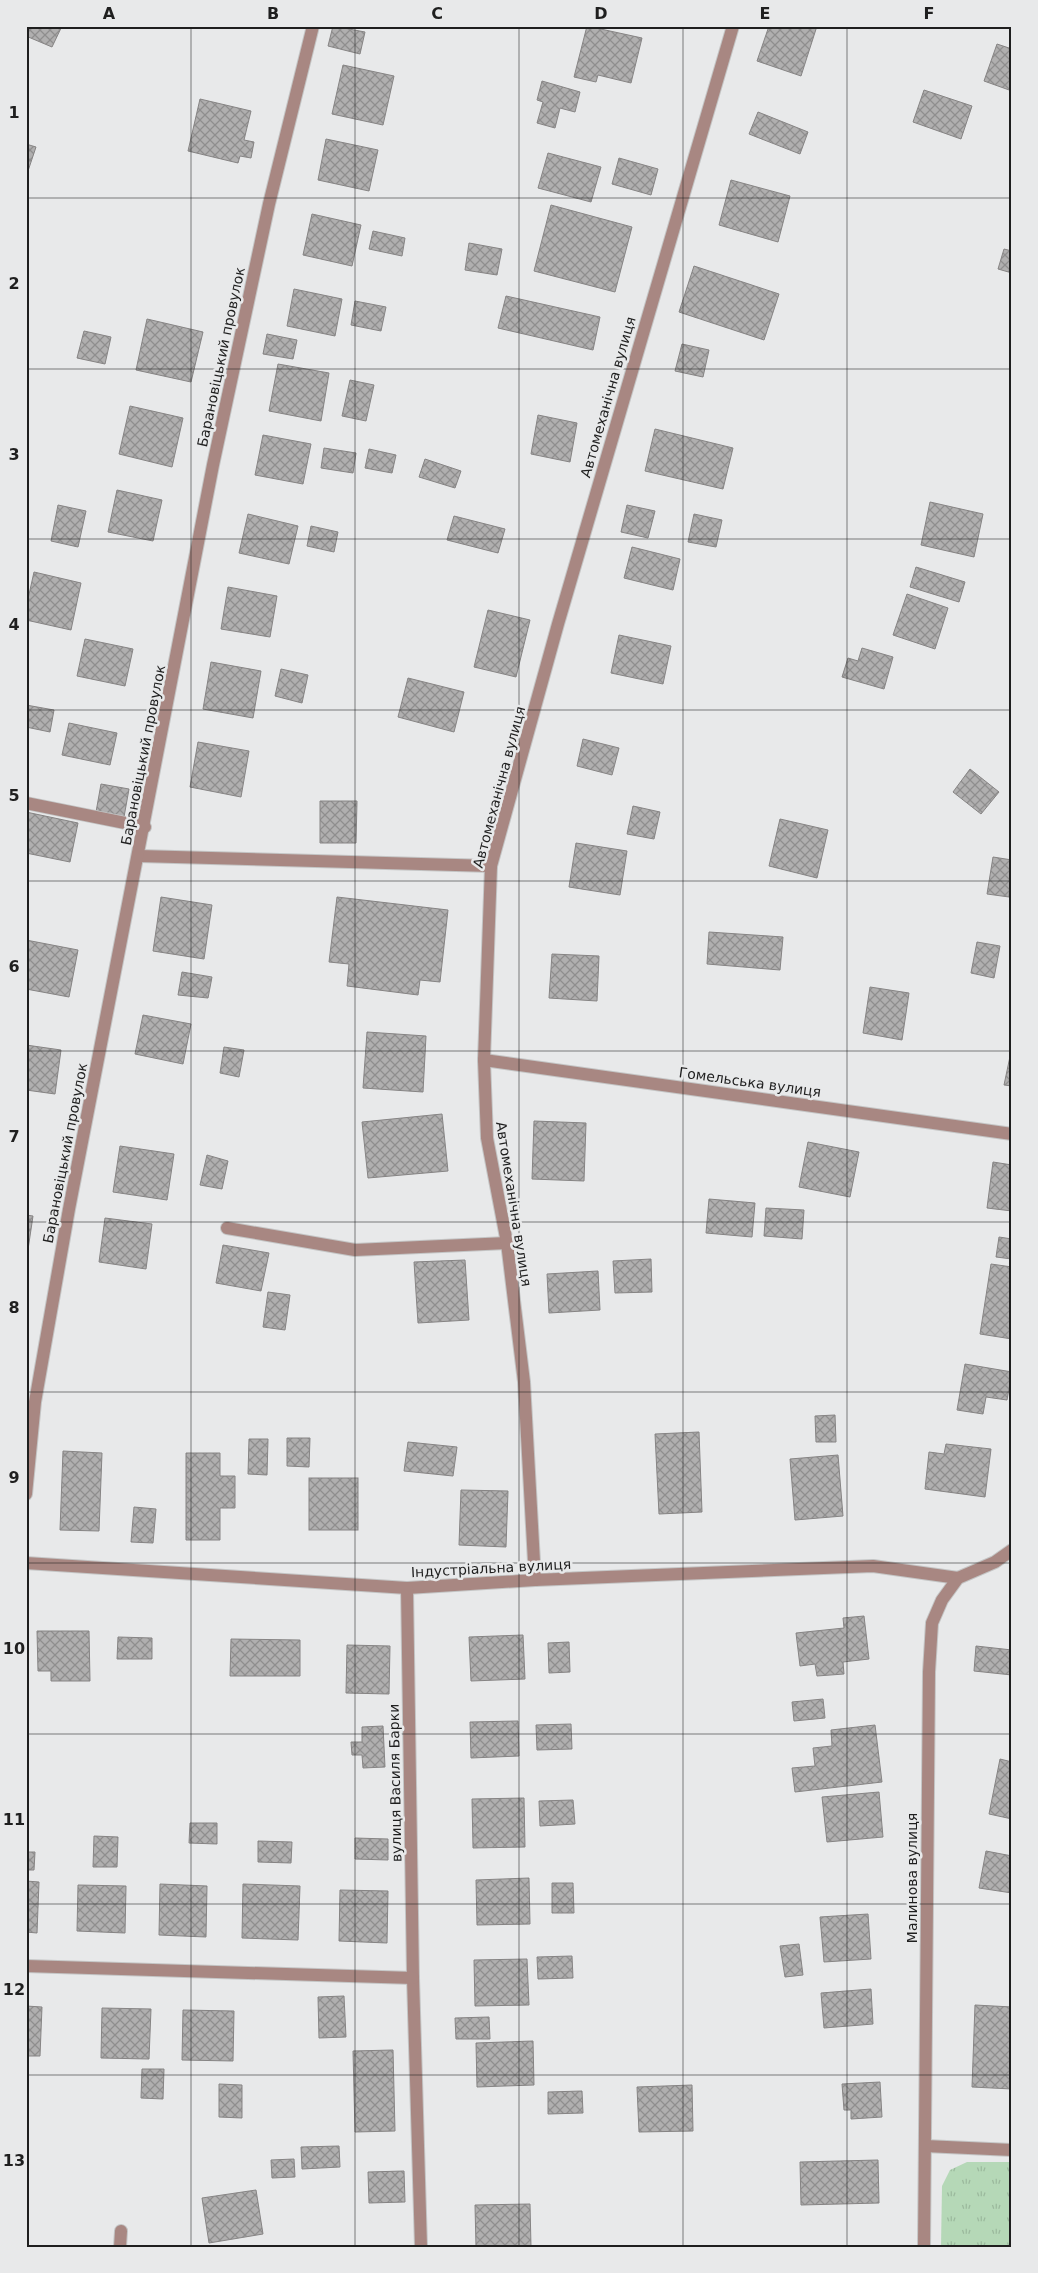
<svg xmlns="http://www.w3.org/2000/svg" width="1038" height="2273" font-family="'DejaVu Sans',sans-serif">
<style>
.grass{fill:url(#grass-tufts)}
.building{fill:url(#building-cross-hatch);stroke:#868484}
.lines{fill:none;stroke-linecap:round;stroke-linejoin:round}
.lane-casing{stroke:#c4c5c5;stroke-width:14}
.street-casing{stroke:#c4c5c5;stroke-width:14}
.lane{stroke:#a88782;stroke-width:12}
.street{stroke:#a88782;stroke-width:12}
.grid{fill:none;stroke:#1f1f1f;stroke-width:1;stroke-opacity:0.55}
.labels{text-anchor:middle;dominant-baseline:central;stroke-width:5;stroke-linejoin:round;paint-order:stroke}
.street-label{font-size:14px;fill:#1f1f1f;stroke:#e8e9ea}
.neatline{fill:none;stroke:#1f1f1f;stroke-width:2}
.grid-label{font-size:16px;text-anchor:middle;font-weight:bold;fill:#1f1f1f}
</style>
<defs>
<pattern id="grass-tufts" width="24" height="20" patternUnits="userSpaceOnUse" patternTransform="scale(1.25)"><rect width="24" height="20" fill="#b5d8b7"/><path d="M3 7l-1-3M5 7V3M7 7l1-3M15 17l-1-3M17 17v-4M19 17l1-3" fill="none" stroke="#9bb99d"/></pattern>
<pattern id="building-cross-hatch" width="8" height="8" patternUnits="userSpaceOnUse" patternTransform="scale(1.25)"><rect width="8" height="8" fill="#b0afaf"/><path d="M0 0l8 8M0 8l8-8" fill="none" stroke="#8f8e8e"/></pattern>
</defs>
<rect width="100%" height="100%" fill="#e8e9ea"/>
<path class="grass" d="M 967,2162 L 1012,2162 L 1012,2247 L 941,2247 L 942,2186 L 950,2170 Z"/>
<g class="building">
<path d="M 26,26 L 62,26 L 52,47 L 26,36 Z"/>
<path d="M 333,26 L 365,32 L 360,54 L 328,46 Z"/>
<path d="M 587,26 L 642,38 L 631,83 L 598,75 L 596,82 L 574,77 Z"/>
<path d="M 769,26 L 817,26 L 801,76 L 757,61 Z"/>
<path d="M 997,44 L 1012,49 L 1012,91 L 984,81 Z"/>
<path d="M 343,65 L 394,76 L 383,125 L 332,114 Z"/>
<path d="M 542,81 L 580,92 L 575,112 L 560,108 L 555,128 L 537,123 L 543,102 L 537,100 Z"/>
<path d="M 924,90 L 972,106 L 961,139 L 913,122 Z"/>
<path d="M 200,99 L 251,111 L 244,140 L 254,142 L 251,158 L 240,156 L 238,163 L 188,151 Z"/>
<path d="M 758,112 L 808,132 L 800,154 L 749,134 Z"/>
<path d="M 326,139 L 378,150 L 369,191 L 318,180 Z"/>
<path d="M 26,144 L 36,147 L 26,177 Z"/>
<path d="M 548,153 L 601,167 L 591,202 L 538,188 Z"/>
<path d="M 619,158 L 658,169 L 651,195 L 612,184 Z"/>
<path d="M 731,180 L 790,196 L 778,242 L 719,225 Z"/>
<path d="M 551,205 L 632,227 L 615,292 L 534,271 Z"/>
<path d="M 312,214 L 361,225 L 352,266 L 303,255 Z"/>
<path d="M 373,231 L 405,238 L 402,256 L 369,249 Z"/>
<path d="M 469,243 L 502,249 L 497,275 L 465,270 Z"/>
<path d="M 1004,249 L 1012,251 L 1012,273 L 998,269 Z"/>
<path d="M 694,266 L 779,294 L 764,340 L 679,312 Z"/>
<path d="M 294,289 L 342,299 L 335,336 L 287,326 Z"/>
<path d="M 506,296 L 600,317 L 593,350 L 498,328 Z"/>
<path d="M 355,301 L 386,307 L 381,331 L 351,325 Z"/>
<path d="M 147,319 L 203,332 L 191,382 L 136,370 Z"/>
<path d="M 84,331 L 111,337 L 105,364 L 77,358 Z"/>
<path d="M 267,334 L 297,340 L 293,359 L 263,354 Z"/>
<path d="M 682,344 L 709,350 L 703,377 L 675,371 Z"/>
<path d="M 278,364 L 329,373 L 321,421 L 269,411 Z"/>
<path d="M 350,380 L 374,385 L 366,421 L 342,416 Z"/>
<path d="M 130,406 L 183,418 L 172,467 L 119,454 Z"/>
<path d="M 538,415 L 577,423 L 570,462 L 531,454 Z"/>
<path d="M 655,429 L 733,448 L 723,489 L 645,471 Z"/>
<path d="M 263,435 L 311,444 L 303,484 L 255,475 Z"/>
<path d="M 324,448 L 356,453 L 353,473 L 321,468 Z"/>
<path d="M 369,449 L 396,455 L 392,473 L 365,468 Z"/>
<path d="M 425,459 L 461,471 L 455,488 L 419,477 Z"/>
<path d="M 117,490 L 162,500 L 153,541 L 108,532 Z"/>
<path d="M 930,502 L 983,514 L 974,557 L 921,545 Z"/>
<path d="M 58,505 L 86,511 L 78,547 L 51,541 Z"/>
<path d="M 627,505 L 655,511 L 648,538 L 621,532 Z"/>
<path d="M 248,514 L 298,526 L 289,564 L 239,553 Z"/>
<path d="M 694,514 L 722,520 L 716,547 L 688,542 Z"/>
<path d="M 454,516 L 505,529 L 498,553 L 447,540 Z"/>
<path d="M 311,526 L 338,532 L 334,552 L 307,546 Z"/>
<path d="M 632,547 L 680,559 L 673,590 L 624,578 Z"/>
<path d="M 916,567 L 965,582 L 959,602 L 910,587 Z"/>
<path d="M 34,572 L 81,583 L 71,630 L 26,620 L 26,608 Z"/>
<path d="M 228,587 L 277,596 L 270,637 L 221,629 Z"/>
<path d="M 907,594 L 948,608 L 935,649 L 893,635 Z"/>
<path d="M 488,610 L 530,620 L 516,677 L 474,667 Z"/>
<path d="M 619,635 L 671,646 L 663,684 L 611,673 Z"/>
<path d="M 85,639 L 133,649 L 125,686 L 77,676 Z"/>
<path d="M 862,648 L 893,657 L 884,689 L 842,677 L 848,658 L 858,661 Z"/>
<path d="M 211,662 L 261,671 L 253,718 L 203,709 Z"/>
<path d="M 281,669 L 308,675 L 302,703 L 275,696 Z"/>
<path d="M 408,678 L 464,692 L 454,732 L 398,717 Z"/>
<path d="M 26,705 L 54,710 L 50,732 L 26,727 Z"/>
<path d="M 69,723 L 117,733 L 110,765 L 62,755 Z"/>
<path d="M 583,739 L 619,748 L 612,775 L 577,766 Z"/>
<path d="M 198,742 L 249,751 L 241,797 L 190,787 Z"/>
<path d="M 970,769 L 999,792 L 981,814 L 953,792 Z"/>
<path d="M 101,784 L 129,789 L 124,817 L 96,812 Z"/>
<path d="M 320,801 L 357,801 L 356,843 L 320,843 Z"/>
<path d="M 633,806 L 660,812 L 654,839 L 627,834 Z"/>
<path d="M 26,812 L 78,823 L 70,862 L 26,853 Z"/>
<path d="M 780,819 L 828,830 L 817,878 L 769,866 Z"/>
<path d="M 576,843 L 627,851 L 620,895 L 569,887 Z"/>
<path d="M 993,857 L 1012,860 L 1009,897 L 987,894 Z"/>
<path d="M 161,897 L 212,905 L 204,959 L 153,951 Z"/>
<path d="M 337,897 L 448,910 L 440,982 L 420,980 L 418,995 L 347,986 L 349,964 L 329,962 Z"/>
<path d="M 709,932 L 783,937 L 780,970 L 707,964 Z"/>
<path d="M 26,940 L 78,950 L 69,997 L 26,989 Z"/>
<path d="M 977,942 L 1000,946 L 994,978 L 971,973 Z"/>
<path d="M 552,954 L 599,956 L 597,1001 L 549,998 Z"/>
<path d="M 182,972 L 212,977 L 208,998 L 178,995 Z"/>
<path d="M 870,987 L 909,993 L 902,1040 L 863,1033 Z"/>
<path d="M 143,1015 L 191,1024 L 183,1064 L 135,1054 Z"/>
<path d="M 367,1032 L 426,1036 L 423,1092 L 363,1088 Z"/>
<path d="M 26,1045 L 61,1050 L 55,1094 L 26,1090 Z"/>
<path d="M 224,1047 L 244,1050 L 239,1077 L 220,1073 Z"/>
<path d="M 1012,1047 L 1012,1086 L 1004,1085 Z"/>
<path d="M 442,1114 L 448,1171 L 368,1178 L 362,1122 Z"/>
<path d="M 534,1121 L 586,1123 L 584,1181 L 532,1179 Z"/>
<path d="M 808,1142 L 859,1152 L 850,1197 L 799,1187 Z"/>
<path d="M 120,1146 L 174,1154 L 167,1200 L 113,1192 Z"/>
<path d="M 207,1155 L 228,1161 L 222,1189 L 200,1185 Z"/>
<path d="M 993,1162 L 1012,1165 L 1012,1211 L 987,1208 Z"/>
<path d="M 709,1199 L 755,1203 L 752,1237 L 706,1233 Z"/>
<path d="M 766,1208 L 804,1210 L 802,1239 L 764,1236 Z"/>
<path d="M 26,1215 L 33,1216 L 26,1263 Z"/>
<path d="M 105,1218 L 152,1224 L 146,1269 L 99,1262 Z"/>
<path d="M 999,1237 L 1012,1239 L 1012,1259 L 996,1257 Z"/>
<path d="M 223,1245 L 269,1253 L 261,1291 L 216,1283 Z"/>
<path d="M 651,1259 L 652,1292 L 615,1293 L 613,1261 Z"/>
<path d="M 465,1260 L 469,1320 L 418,1323 L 414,1262 Z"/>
<path d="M 991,1264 L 1012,1267 L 1012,1339 L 980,1334 Z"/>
<path d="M 598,1271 L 600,1310 L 549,1313 L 547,1274 Z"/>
<path d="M 268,1292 L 290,1295 L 285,1330 L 263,1327 Z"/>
<path d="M 965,1364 L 1012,1372 L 1007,1400 L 986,1397 L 983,1414 L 957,1410 Z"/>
<path d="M 835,1415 L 836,1442 L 816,1442 L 815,1416 Z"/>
<path d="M 699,1432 L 702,1512 L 659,1514 L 655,1434 Z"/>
<path d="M 287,1438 L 310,1438 L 309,1467 L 287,1466 Z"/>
<path d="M 249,1439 L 268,1439 L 267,1475 L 248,1474 Z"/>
<path d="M 408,1442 L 457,1447 L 453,1476 L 404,1471 Z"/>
<path d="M 946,1444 L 991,1449 L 985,1497 L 925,1489 L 929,1452 L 944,1454 Z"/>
<path d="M 63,1451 L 102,1453 L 99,1531 L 60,1530 Z"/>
<path d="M 186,1453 L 220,1453 L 220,1476 L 235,1476 L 235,1508 L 220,1508 L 220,1540 L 186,1540 Z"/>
<path d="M 838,1455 L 843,1516 L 795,1520 L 790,1459 Z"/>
<rect x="309" y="1478" width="49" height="52"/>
<path d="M 461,1490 L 508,1491 L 506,1547 L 459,1545 Z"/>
<path d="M 134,1507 L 156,1509 L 153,1543 L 131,1542 Z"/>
<path d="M 864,1616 L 869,1659 L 843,1662 L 844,1674 L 817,1676 L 815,1664 L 800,1666 L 796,1633 L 844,1628 L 843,1618 Z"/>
<path d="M 37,1631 L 89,1631 L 90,1681 L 51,1681 L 51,1671 L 38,1671 Z"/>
<path d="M 523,1635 L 525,1679 L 471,1681 L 469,1637 Z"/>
<path d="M 118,1637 L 152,1638 L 152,1659 L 117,1659 Z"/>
<path d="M 231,1639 L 300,1640 L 300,1676 L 230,1676 Z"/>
<path d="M 569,1642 L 570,1672 L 549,1673 L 548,1643 Z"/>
<path d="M 347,1645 L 390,1646 L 389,1694 L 346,1693 Z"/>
<path d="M 976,1646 L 1012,1650 L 1012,1675 L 974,1671 Z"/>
<path d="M 823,1699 L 825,1718 L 794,1721 L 792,1702 Z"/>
<path d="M 518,1721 L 519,1756 L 471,1758 L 470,1722 Z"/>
<path d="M 571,1724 L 572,1749 L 537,1750 L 536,1725 Z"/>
<path d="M 875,1725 L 882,1782 L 795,1792 L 792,1768 L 815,1766 L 813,1748 L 832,1746 L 831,1730 Z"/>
<path d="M 383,1726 L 385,1767 L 363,1768 L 362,1755 L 352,1755 L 351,1742 L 362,1742 L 362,1727 Z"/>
<path d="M 1000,1759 L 1012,1762 L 1012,1819 L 989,1814 Z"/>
<path d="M 879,1792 L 883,1837 L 827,1842 L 822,1797 Z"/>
<path d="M 524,1798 L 525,1847 L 473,1848 L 472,1799 Z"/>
<path d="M 573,1800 L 575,1824 L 540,1826 L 539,1801 Z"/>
<path d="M 190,1823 L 217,1823 L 217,1844 L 189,1843 Z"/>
<path d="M 94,1836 L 118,1837 L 117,1867 L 93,1867 Z"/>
<path d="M 355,1838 L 388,1839 L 388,1860 L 355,1859 Z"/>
<path d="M 258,1841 L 292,1842 L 291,1863 L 258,1862 Z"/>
<path d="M 986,1851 L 1012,1856 L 1012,1893 L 979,1888 Z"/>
<path d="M 26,1852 L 35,1852 L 34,1870 L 26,1870 Z"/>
<path d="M 529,1878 L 530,1924 L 477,1925 L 476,1880 Z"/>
<path d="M 26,1881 L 39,1882 L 37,1933 L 26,1932 Z"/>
<path d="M 552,1883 L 573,1883 L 574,1913 L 552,1913 Z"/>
<path d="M 160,1884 L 207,1886 L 206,1937 L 159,1935 Z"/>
<path d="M 243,1884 L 300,1886 L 298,1940 L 242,1938 Z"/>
<path d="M 78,1885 L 126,1886 L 125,1933 L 77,1931 Z"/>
<path d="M 340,1890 L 388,1891 L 387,1943 L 339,1941 Z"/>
<path d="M 868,1914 L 871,1959 L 824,1962 L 820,1917 Z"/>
<path d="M 799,1944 L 803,1975 L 785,1977 L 780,1946 Z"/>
<path d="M 572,1956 L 573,1978 L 538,1979 L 537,1957 Z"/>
<path d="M 527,1959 L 529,2005 L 475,2006 L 474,1960 Z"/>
<path d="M 871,1989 L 873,2024 L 824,2028 L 821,1993 Z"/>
<path d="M 344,1996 L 346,2037 L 319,2038 L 318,1997 Z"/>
<path d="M 975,2005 L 1012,2007 L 1012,2089 L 972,2087 Z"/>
<path d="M 26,2006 L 42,2007 L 40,2056 L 26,2056 Z"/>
<path d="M 102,2008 L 151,2009 L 149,2059 L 101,2058 Z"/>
<path d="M 183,2010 L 234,2011 L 233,2061 L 182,2060 Z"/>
<path d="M 489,2017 L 490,2039 L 456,2039 L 455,2018 Z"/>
<path d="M 533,2041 L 534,2085 L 477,2087 L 476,2043 Z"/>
<path d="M 393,2050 L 395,2131 L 355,2132 L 353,2051 Z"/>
<path d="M 142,2069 L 164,2069 L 163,2099 L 141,2098 Z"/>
<path d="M 880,2082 L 882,2117 L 851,2119 L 851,2110 L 844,2110 L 842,2084 Z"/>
<path d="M 219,2084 L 242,2085 L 242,2118 L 219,2117 Z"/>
<path d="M 692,2085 L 693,2131 L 639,2132 L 637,2087 Z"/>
<path d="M 582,2091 L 583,2113 L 548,2114 L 548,2092 Z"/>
<path d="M 339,2146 L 340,2167 L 302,2169 L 301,2147 Z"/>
<path d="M 294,2159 L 295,2177 L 272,2178 L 271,2160 Z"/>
<path d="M 878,2160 L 879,2203 L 801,2205 L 800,2162 Z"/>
<path d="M 404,2171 L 405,2202 L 369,2203 L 368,2172 Z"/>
<path d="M 256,2190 L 263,2234 L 209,2243 L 202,2198 Z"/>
<path d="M 530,2204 L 531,2247 L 476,2247 L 475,2205 Z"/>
</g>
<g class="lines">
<defs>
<g id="lane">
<path d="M 26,803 L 145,827"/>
<path d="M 227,1228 L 355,1250 L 507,1243"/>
<path d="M 120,2247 L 121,2231"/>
</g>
<g id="street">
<path d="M 139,856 L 491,866"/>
<path d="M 484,1060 L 1012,1134"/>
<path d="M 26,1494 L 35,1402 L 69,1209 L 213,465 L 269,204 L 313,26"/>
<path d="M 26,1563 L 407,1588 L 535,1580 L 873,1566 L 958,1578"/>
<path d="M 535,1580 L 524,1382 L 507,1243 L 487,1138 L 484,1060 L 491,866 L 558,624 L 733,26"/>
<path d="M 407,1588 L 413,1978 L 421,2247"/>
<path d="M 26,1966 L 413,1978"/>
<path d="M 925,2146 L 1012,2150"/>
<path d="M 924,2247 L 929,1672 L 932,1623 L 942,1600 L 958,1578 L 995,1562 L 1012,1550"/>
</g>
</defs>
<use href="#lane" class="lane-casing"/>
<use href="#street" class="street-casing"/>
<use href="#lane" class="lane"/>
<use href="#street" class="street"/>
</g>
<path class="grid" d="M 191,26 L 191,2247M 355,26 L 355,2247M 519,26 L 519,2247M 683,26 L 683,2247M 847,26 L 847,2247M 26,198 L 1012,198M 26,369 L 1012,369M 26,539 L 1012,539M 26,710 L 1012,710M 26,881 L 1012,881M 26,1051 L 1012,1051M 26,1222 L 1012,1222M 26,1392 L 1012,1392M 26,1563 L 1012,1563M 26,1734 L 1012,1734M 26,1904 L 1012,1904M 26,2075 L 1012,2075"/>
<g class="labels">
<g class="street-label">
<text transform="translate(221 357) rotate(-78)">Барановіцький провулок</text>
<text transform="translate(608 397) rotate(-74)">Автомеханічна вулиця</text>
<text transform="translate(143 755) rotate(-79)">Барановіцький провулок</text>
<text transform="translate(499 787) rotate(-75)">Автомеханічна вулиця</text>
<text transform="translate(750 1082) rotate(8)">Гомельська вулиця</text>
<text transform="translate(65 1153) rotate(-79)">Барановіцький провулок</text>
<text transform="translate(514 1204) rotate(81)">Автомеханічна вулиця</text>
<text transform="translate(491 1568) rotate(-3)">Індустріальна вулиця</text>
<text transform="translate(395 1783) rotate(-91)">вулиця Василя Барки</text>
<text transform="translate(912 1878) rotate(-90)">Малинова вулиця</text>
</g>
</g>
<rect width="1038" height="2273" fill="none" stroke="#e8e9ea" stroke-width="55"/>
<rect x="28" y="28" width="982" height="2218" class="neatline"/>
<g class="grid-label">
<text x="109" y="19">A</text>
<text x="273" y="19">B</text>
<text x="437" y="19">C</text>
<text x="601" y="19">D</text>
<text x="765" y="19">E</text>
<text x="929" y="19">F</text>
<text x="14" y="118">1</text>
<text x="14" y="289">2</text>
<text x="14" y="460">3</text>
<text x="14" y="630">4</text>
<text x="14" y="801">5</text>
<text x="14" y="972">6</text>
<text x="14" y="1142">7</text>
<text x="14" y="1313">8</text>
<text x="14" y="1483">9</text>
<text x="14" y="1654">10</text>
<text x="14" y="1825">11</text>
<text x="14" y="1995">12</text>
<text x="14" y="2166">13</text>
</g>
</svg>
